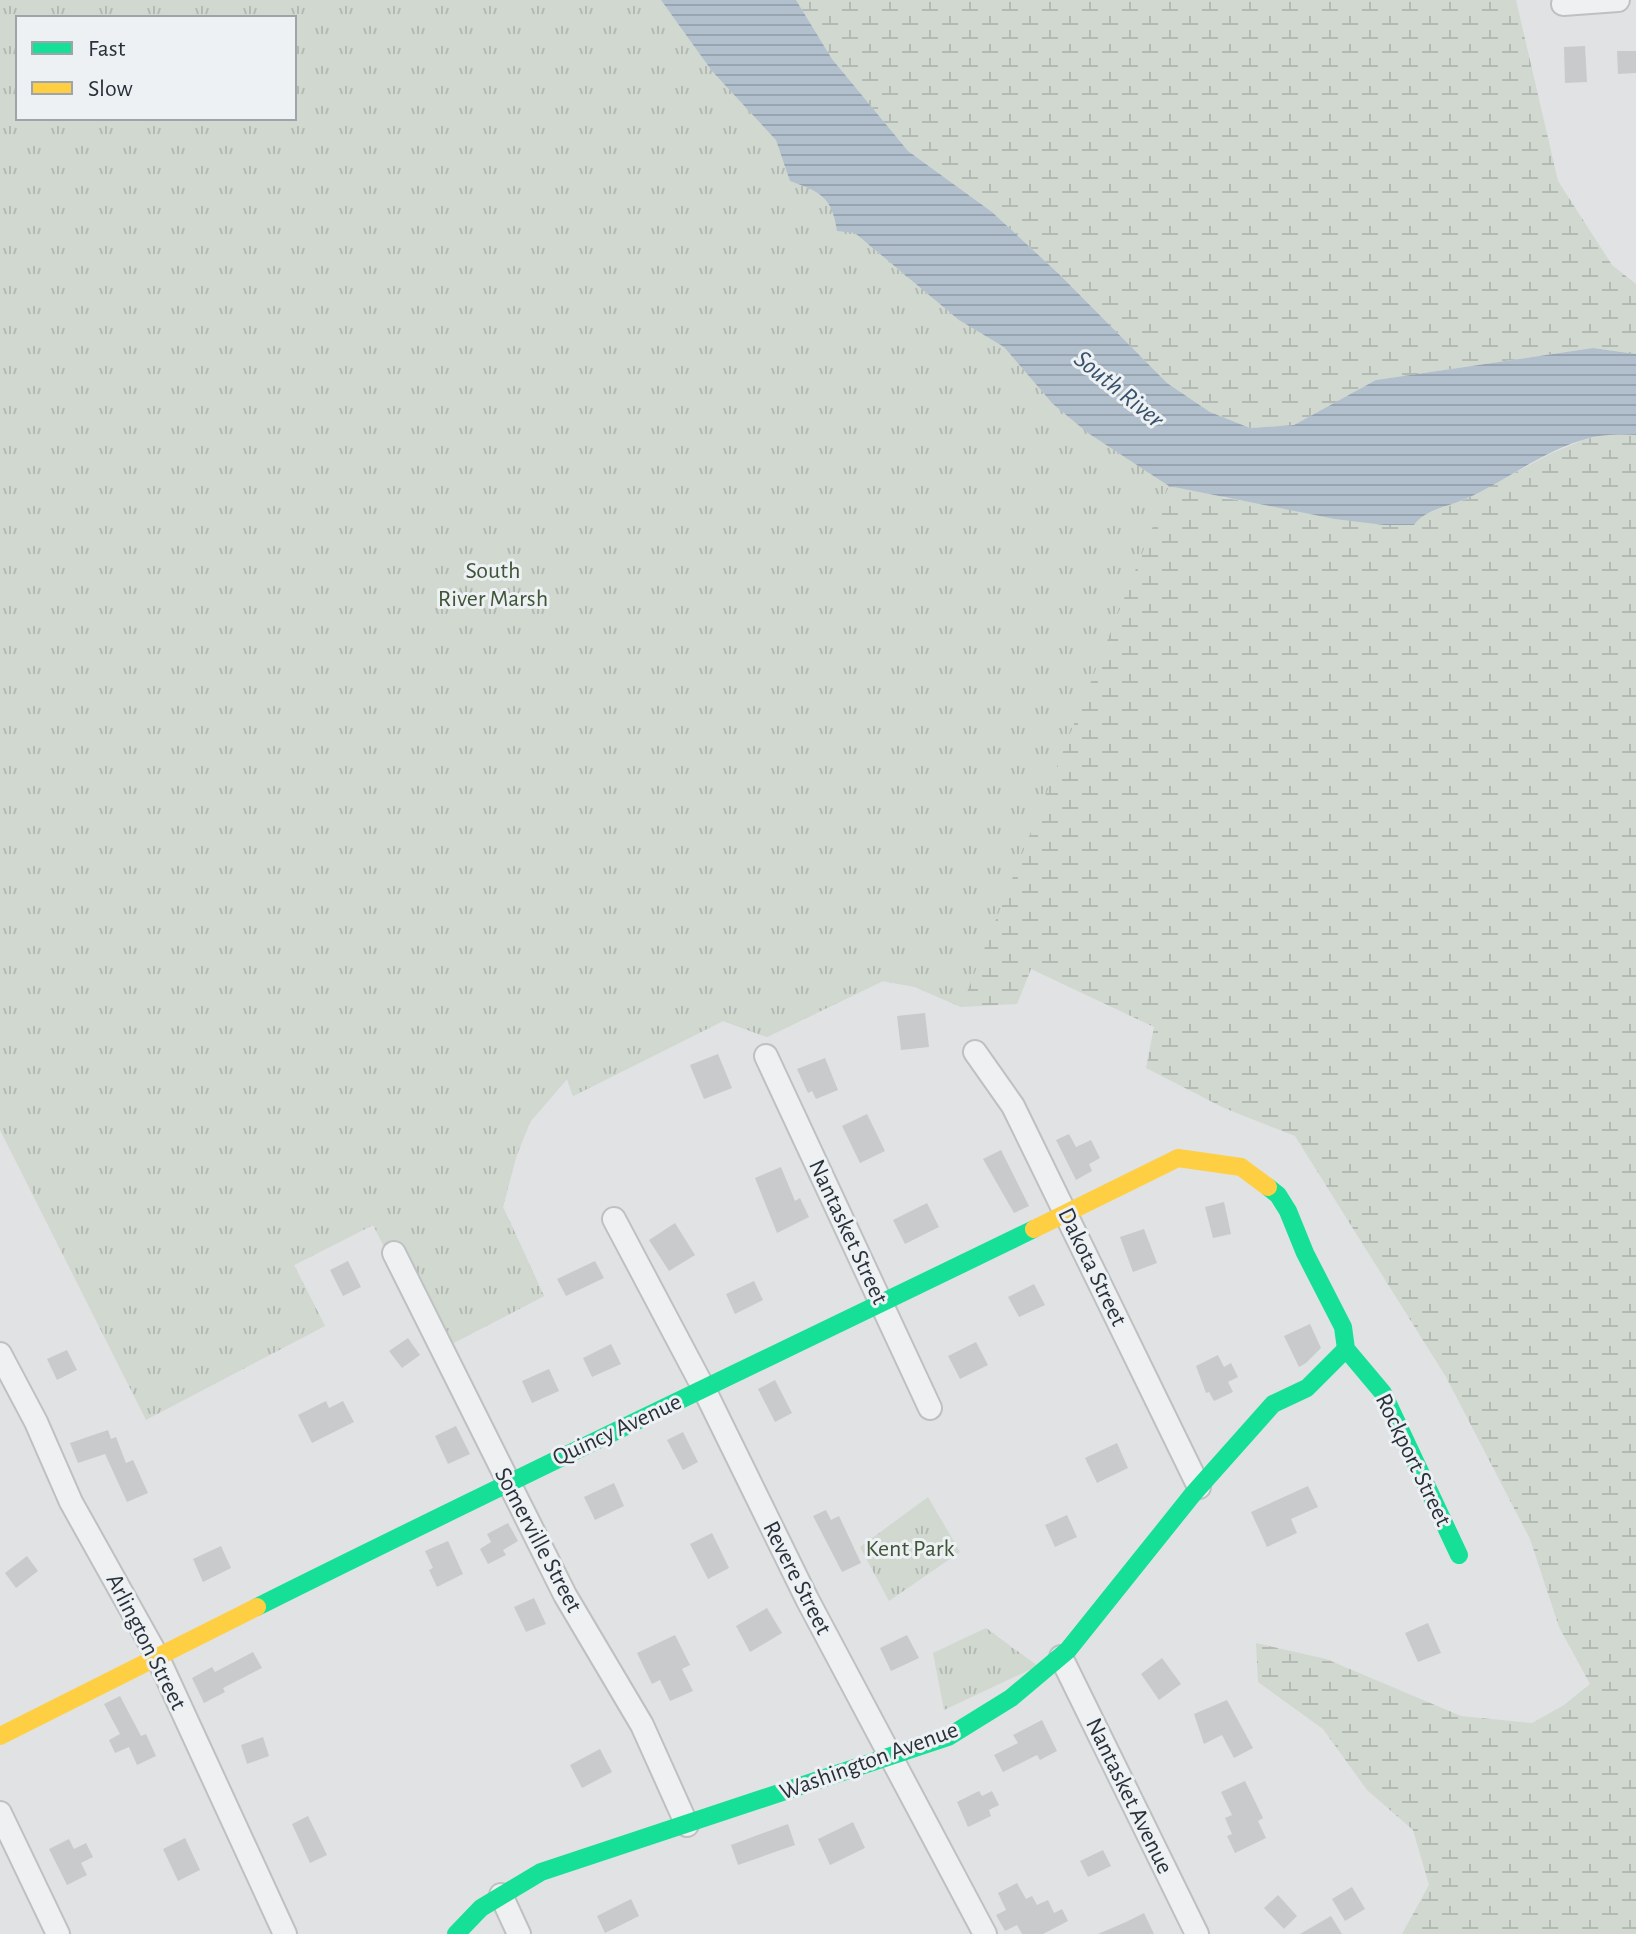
<svg xmlns="http://www.w3.org/2000/svg" width="1636" height="1934" font-family="'Alegreya Sans',sans-serif">
<style>
.wetland{fill:url(#wetland-marsh);fill-rule:evenodd}
.park{fill:url(#park-tufts);fill-rule:evenodd}
.water{fill:url(#water-rules)}
.building{fill:#c8cacc}
.lines{fill:none;stroke-linecap:round;stroke-linejoin:round}
.street-casing{stroke:#bec0c2;stroke-width:26}
.street{stroke:#eff0f1;stroke-width:22}
.fast{stroke:#16e098;stroke-width:18}
.slow{stroke:#ffcf43;stroke-width:18}
.labels{text-anchor:middle;dominant-baseline:central;stroke-width:6;stroke-linejoin:round;paint-order:stroke}
.park-label{font-size:24px;fill:#405538;stroke:#edf1f4}
.street-label{font-size:24px;fill:#29313b;stroke:#edf1f4}
.water-label{font-size:26px;font-style:italic;fill:#38526a;stroke:#edf1f4}
</style>
<defs>
<pattern id="wetland-marsh" width="20" height="14" patternUnits="userSpaceOnUse" patternTransform="scale(2)"><rect width="20" height="14" fill="#d1d8d0"/><path d="M1 5h8M5 5V1M11 12h8M15 12V8" fill="none" stroke="#b3bab4"/></pattern>
<pattern id="park-tufts" width="24" height="20" patternUnits="userSpaceOnUse" patternTransform="scale(2)"><rect width="24" height="20" fill="#d1d8d0"/><path d="M3 7l-1-3M5 7V3M7 7l1-3M15 17l-1-3M17 17v-4M19 17l1-3" fill="none" stroke="#b3bab4"/></pattern>
<pattern id="water-rules" width="6" height="5" patternUnits="userSpaceOnUse" patternTransform="scale(2)"><rect width="6" height="5" fill="#b1c0cc"/><path d="M0 2.5h6" fill="none" stroke="#98a5b0"/></pattern>
</defs>
<rect width="100%" height="100%" fill="#e0e2e4"/>
<g class="wetland">
<path d="M 0,0 L 661,0 L 664,6 L 1224,498 L 1273,505 L 1420,516 L 1466,499 L 1550,454 L 1583,440 L 1608,434 L 1636,435 L 1636,1934 L 1402,1934 L 1429,1885 L 1413,1830 L 1367,1790 L 1323,1729 L 1258,1682 L 1256,1643 L 1326,1659 L 1461,1716 L 1532,1723 L 1564,1705 L 1590,1684 L 1559,1627 L 1530,1539 L 1446,1377 L 1295,1136 L 1224,1108 L 1146,1068 L 1154,1027 L 1031,969 L 1017,1004 L 961,1007 L 915,987 L 883,981 L 767,1037 L 723,1021 L 573,1096 L 567,1079 L 530,1122 L 516,1157 L 503,1207 L 544,1296 L 438,1351 L 373,1225 L 294,1265 L 325,1326 L 0,1043 ZM 18,18 L 294,18 L 294,118 L 18,118 Z"/>
<path d="M 796,0 L 1516,0 L 1558,181 L 1612,265 L 1636,284 L 1636,354 L 1593,348 L 1377,380 L 1294,425 L 1250,428 L 1210,412 L 1167,383 L 1060,275 L 992,212 L 908,151 L 832,59 Z"/>
</g>
<g class="park">
<path d="M 0,0 L 661,0 L 712,71 L 776,140 L 790,181 L 817,191 L 855,233 L 896,268 L 959,320 L 1004,347 L 1053,404 L 1088,433 L 1169,486 L 961,1007 L 915,987 L 883,981 L 767,1037 L 723,1021 L 573,1096 L 567,1079 L 530,1122 L 516,1157 L 503,1207 L 544,1296 L 438,1351 L 373,1225 L 294,1265 L 325,1326 L 146,1420 L 0,1130 ZM 18,18 L 294,18 L 294,118 L 18,118 Z"/>
<path d="M 928,1497 L 960,1552 L 889,1601 L 860,1547 Z"/>
<path d="M 986,1628 L 1038,1666 L 944,1710 L 933,1653 Z"/>
</g>
<path class="water" d="M 661,0 L 796,0 L 832,59 L 908,151 L 992,212 L 1060,275 L 1167,383 L 1210,412 L 1250,428 L 1294,425 L 1376,380 L 1593,348 L 1636,354 L 1636,435 C 1619,434 1603,434 1586,439 C 1542,451 1505,482 1463,500 C 1447,507 1424,510 1414,525 L 1384,525 L 1335,519 L 1169,486 L 1088,433 L 1053,404 L 1004,347 L 959,320 L 855,233 L 837,231 C 832,197 821,192 790,181 L 776,140 L 712,71 Z"/>
<g class="building">
<path d="M 1585,46 L 1587,82 L 1565,83 L 1564,47 Z"/>
<path d="M 1617,51 L 1636,51 L 1636,73 L 1618,74 Z"/>
<path d="M 925,1013 L 929,1047 L 901,1050 L 897,1016 Z"/>
<path d="M 718,1054 L 732,1088 L 704,1099 L 690,1065 Z"/>
<path d="M 825,1058 L 838,1090 L 816,1099 L 812,1091 L 808,1093 L 797,1069 Z"/>
<path d="M 867,1114 L 885,1151 L 860,1163 L 842,1126 Z"/>
<path d="M 1069,1134 L 1076,1147 L 1091,1140 L 1100,1158 L 1089,1164 L 1092,1171 L 1076,1180 L 1056,1140 Z"/>
<path d="M 1001,1150 L 1029,1206 L 1014,1213 L 983,1159 Z"/>
<path d="M 781,1167 L 795,1201 L 800,1198 L 809,1217 L 777,1233 L 755,1178 Z"/>
<path d="M 1224,1202 L 1231,1234 L 1213,1238 L 1205,1207 Z"/>
<path d="M 927,1203 L 939,1227 L 905,1244 L 893,1220 Z"/>
<path d="M 675,1223 L 695,1255 L 669,1271 L 649,1240 Z"/>
<path d="M 1144,1229 L 1157,1263 L 1133,1272 L 1120,1237 Z"/>
<path d="M 348,1261 L 361,1287 L 343,1296 L 330,1270 Z"/>
<path d="M 595,1261 L 604,1278 L 566,1296 L 557,1279 Z"/>
<path d="M 754,1281 L 763,1300 L 735,1314 L 726,1294 Z"/>
<path d="M 1034,1284 L 1045,1305 L 1019,1317 L 1008,1297 Z"/>
<path d="M 1310,1324 L 1321,1348 L 1306,1363 L 1299,1367 L 1284,1336 Z"/>
<path d="M 408,1338 L 420,1355 L 402,1368 L 389,1351 Z"/>
<path d="M 976,1342 L 988,1365 L 960,1379 L 948,1356 Z"/>
<path d="M 611,1344 L 621,1364 L 592,1377 L 583,1358 Z"/>
<path d="M 67,1350 L 77,1370 L 57,1380 L 47,1359 Z"/>
<path d="M 1218,1355 L 1224,1367 L 1231,1363 L 1238,1377 L 1228,1382 L 1233,1392 L 1214,1401 L 1209,1392 L 1206,1393 L 1196,1366 Z"/>
<path d="M 549,1369 L 559,1391 L 532,1403 L 522,1381 Z"/>
<path d="M 775,1380 L 792,1413 L 775,1422 L 758,1389 Z"/>
<path d="M 326,1401 L 329,1408 L 343,1401 L 354,1422 L 312,1443 L 298,1415 Z"/>
<path d="M 456,1426 L 470,1454 L 448,1464 L 435,1436 Z"/>
<path d="M 108,1430 L 111,1439 L 116,1437 L 126,1463 L 133,1460 L 148,1493 L 127,1502 L 105,1454 L 78,1463 L 70,1443 Z"/>
<path d="M 683,1432 L 698,1462 L 683,1470 L 667,1440 Z"/>
<path d="M 1117,1443 L 1128,1468 L 1097,1483 L 1085,1458 Z"/>
<path d="M 614,1483 L 624,1506 L 595,1520 L 584,1497 Z"/>
<path d="M 1308,1486 L 1318,1507 L 1291,1519 L 1297,1533 L 1267,1547 L 1251,1512 Z"/>
<path d="M 826,1510 L 831,1520 L 839,1516 L 861,1563 L 842,1572 L 813,1516 Z"/>
<path d="M 1067,1515 L 1077,1537 L 1055,1547 L 1045,1525 Z"/>
<path d="M 508,1523 L 518,1541 L 503,1550 L 506,1555 L 488,1564 L 480,1549 L 491,1542 L 487,1534 Z"/>
<path d="M 712,1533 L 729,1568 L 708,1579 L 690,1544 Z"/>
<path d="M 448,1541 L 463,1574 L 437,1587 L 429,1570 L 433,1568 L 425,1551 Z"/>
<path d="M 221,1546 L 231,1568 L 203,1582 L 193,1559 Z"/>
<path d="M 27,1556 L 38,1571 L 16,1588 L 5,1573 Z"/>
<path d="M 534,1598 L 546,1624 L 526,1632 L 514,1607 Z"/>
<path d="M 767,1608 L 782,1633 L 750,1652 L 736,1626 Z"/>
<path d="M 1428,1623 L 1441,1653 L 1418,1662 L 1405,1633 Z"/>
<path d="M 675,1635 L 690,1665 L 682,1669 L 693,1691 L 670,1701 L 660,1680 L 652,1684 L 637,1653 Z"/>
<path d="M 907,1635 L 919,1658 L 891,1671 L 880,1648 Z"/>
<path d="M 253,1652 L 262,1668 L 223,1688 L 225,1692 L 204,1703 L 192,1678 L 212,1667 L 215,1672 Z"/>
<path d="M 1162,1658 L 1181,1684 L 1159,1700 L 1141,1674 Z"/>
<path d="M 120,1696 L 141,1736 L 146,1734 L 156,1756 L 137,1765 L 129,1747 L 115,1753 L 109,1740 L 120,1734 L 104,1704 Z"/>
<path d="M 1227,1700 L 1253,1748 L 1234,1758 L 1222,1735 L 1204,1744 L 1194,1714 Z"/>
<path d="M 1042,1720 L 1057,1751 L 1040,1760 L 1037,1755 L 1003,1772 L 994,1755 L 1018,1743 L 1013,1735 Z"/>
<path d="M 263,1737 L 269,1756 L 247,1764 L 241,1745 Z"/>
<path d="M 600,1749 L 612,1772 L 582,1788 L 570,1765 Z"/>
<path d="M 1245,1781 L 1263,1818 L 1258,1821 L 1266,1838 L 1235,1853 L 1227,1836 L 1232,1834 L 1225,1818 L 1232,1815 L 1221,1792 Z"/>
<path d="M 979,1791 L 982,1796 L 992,1791 L 999,1805 L 989,1810 L 991,1816 L 968,1827 L 957,1802 Z"/>
<path d="M 308,1816 L 327,1855 L 310,1863 L 292,1824 Z"/>
<path d="M 853,1822 L 865,1848 L 830,1865 L 818,1839 Z"/>
<path d="M 788,1824 L 795,1845 L 738,1865 L 731,1845 Z"/>
<path d="M 185,1838 L 200,1870 L 178,1881 L 163,1849 Z"/>
<path d="M 69,1839 L 74,1849 L 86,1843 L 93,1857 L 81,1863 L 87,1875 L 67,1885 L 49,1849 Z"/>
<path d="M 1103,1850 L 1111,1866 L 1088,1877 L 1080,1861 Z"/>
<path d="M 1017,1883 L 1026,1899 L 1032,1896 L 1037,1905 L 1048,1900 L 1054,1913 L 1062,1909 L 1068,1921 L 1043,1934 L 1022,1934 L 1017,1925 L 1005,1931 L 996,1915 L 1006,1910 L 998,1893 Z"/>
<path d="M 1352,1887 L 1365,1909 L 1345,1921 L 1332,1899 Z"/>
<path d="M 1278,1895 L 1297,1916 L 1284,1929 L 1264,1908 Z"/>
<path d="M 631,1899 L 639,1916 L 605,1933 L 597,1916 Z"/>
<path d="M 1144,1913 L 1154,1934 L 1098,1934 L 1126,1922 Z"/>
<path d="M 1331,1916 L 1342,1934 L 1300,1934 Z"/>
</g>
<g class="lines">
<defs>
<g id="street">
<path d="M 1563,4 L 1618,0"/>
<path d="M 975,1052 L 1013,1106 L 1199,1487"/>
<path d="M 766,1056 L 930,1408"/>
<path d="M 614,1219 L 704,1389 L 807,1599 L 985,1934"/>
<path d="M 394,1253 L 565,1595 L 642,1725 L 687,1825"/>
<path d="M 0,1354 L 36,1422 L 71,1502 L 157,1656 L 285,1934"/>
<path d="M 1061,1657 L 1197,1934"/>
<path d="M 0,1813 L 58,1934"/>
<path d="M 501,1895 L 519,1934"/>
</g>
</defs>
<use href="#street" class="street-casing"/>
<use href="#street" class="street"/>
<g class="fast">
<path d="M 1268,1187 L 1278,1195 L 1288,1211 L 1305,1253 L 1343,1327 L 1346,1349 L 1383,1393 L 1459,1555"/>
<path d="M 257,1607 C 515,1478 775,1355 1034,1229"/>
<path d="M 456,1934 L 481,1908 L 541,1872 L 948,1737 L 1011,1698 L 1068,1650 L 1193,1494 L 1273,1404 L 1307,1388 L 1346,1349"/>
</g>
<g class="slow">
<path d="M 1034,1229 L 1178,1158 L 1241,1167 L 1268,1187"/>
<path d="M 0,1736 L 257,1607"/>
</g>
</g>
<g class="labels">
<g class="park-label">
<text x="493" y="571">South<tspan x="493" dy="28">River Marsh</tspan></text>
<text x="910" y="1549">Kent Park</text>
</g>
<g class="street-label">
<text transform="translate(848 1232) rotate(65)">Nantasket Street</text>
<text transform="translate(1092 1267) rotate(64)">Dakota Street</text>
<text transform="translate(617 1430) rotate(-25)">Quincy Avenue</text>
<text transform="translate(1413 1460) rotate(64)">Rockport Street</text>
<text transform="translate(538 1540) rotate(62)">Somerville Street</text>
<text transform="translate(797 1578) rotate(63)">Revere Street</text>
<text transform="translate(146 1642) rotate(63)">Arlington Street</text>
<text transform="translate(869 1761) rotate(-20)">Washington Avenue</text>
<text transform="translate(1129 1796) rotate(64)">Nantasket Avenue</text>
</g>
<g class="water-label">
<text transform="translate(1119 389) rotate(39)">South River</text>
</g>
</g>
<rect x="16" y="16" width="280" height="104" fill="#edf1f4" stroke="#9fa4aa" stroke-width="2"/>
<rect x="32" y="42" width="40" height="12" fill="#16e098" stroke="#9fa4aa" stroke-width="2"/>
<text x="88" y="56" font-size="24" fill="#29313b">Fast</text>
<rect x="32" y="82" width="40" height="12" fill="#ffcf43" stroke="#9fa4aa" stroke-width="2"/>
<text x="88" y="96" font-size="24" fill="#29313b">Slow</text>
</svg>
